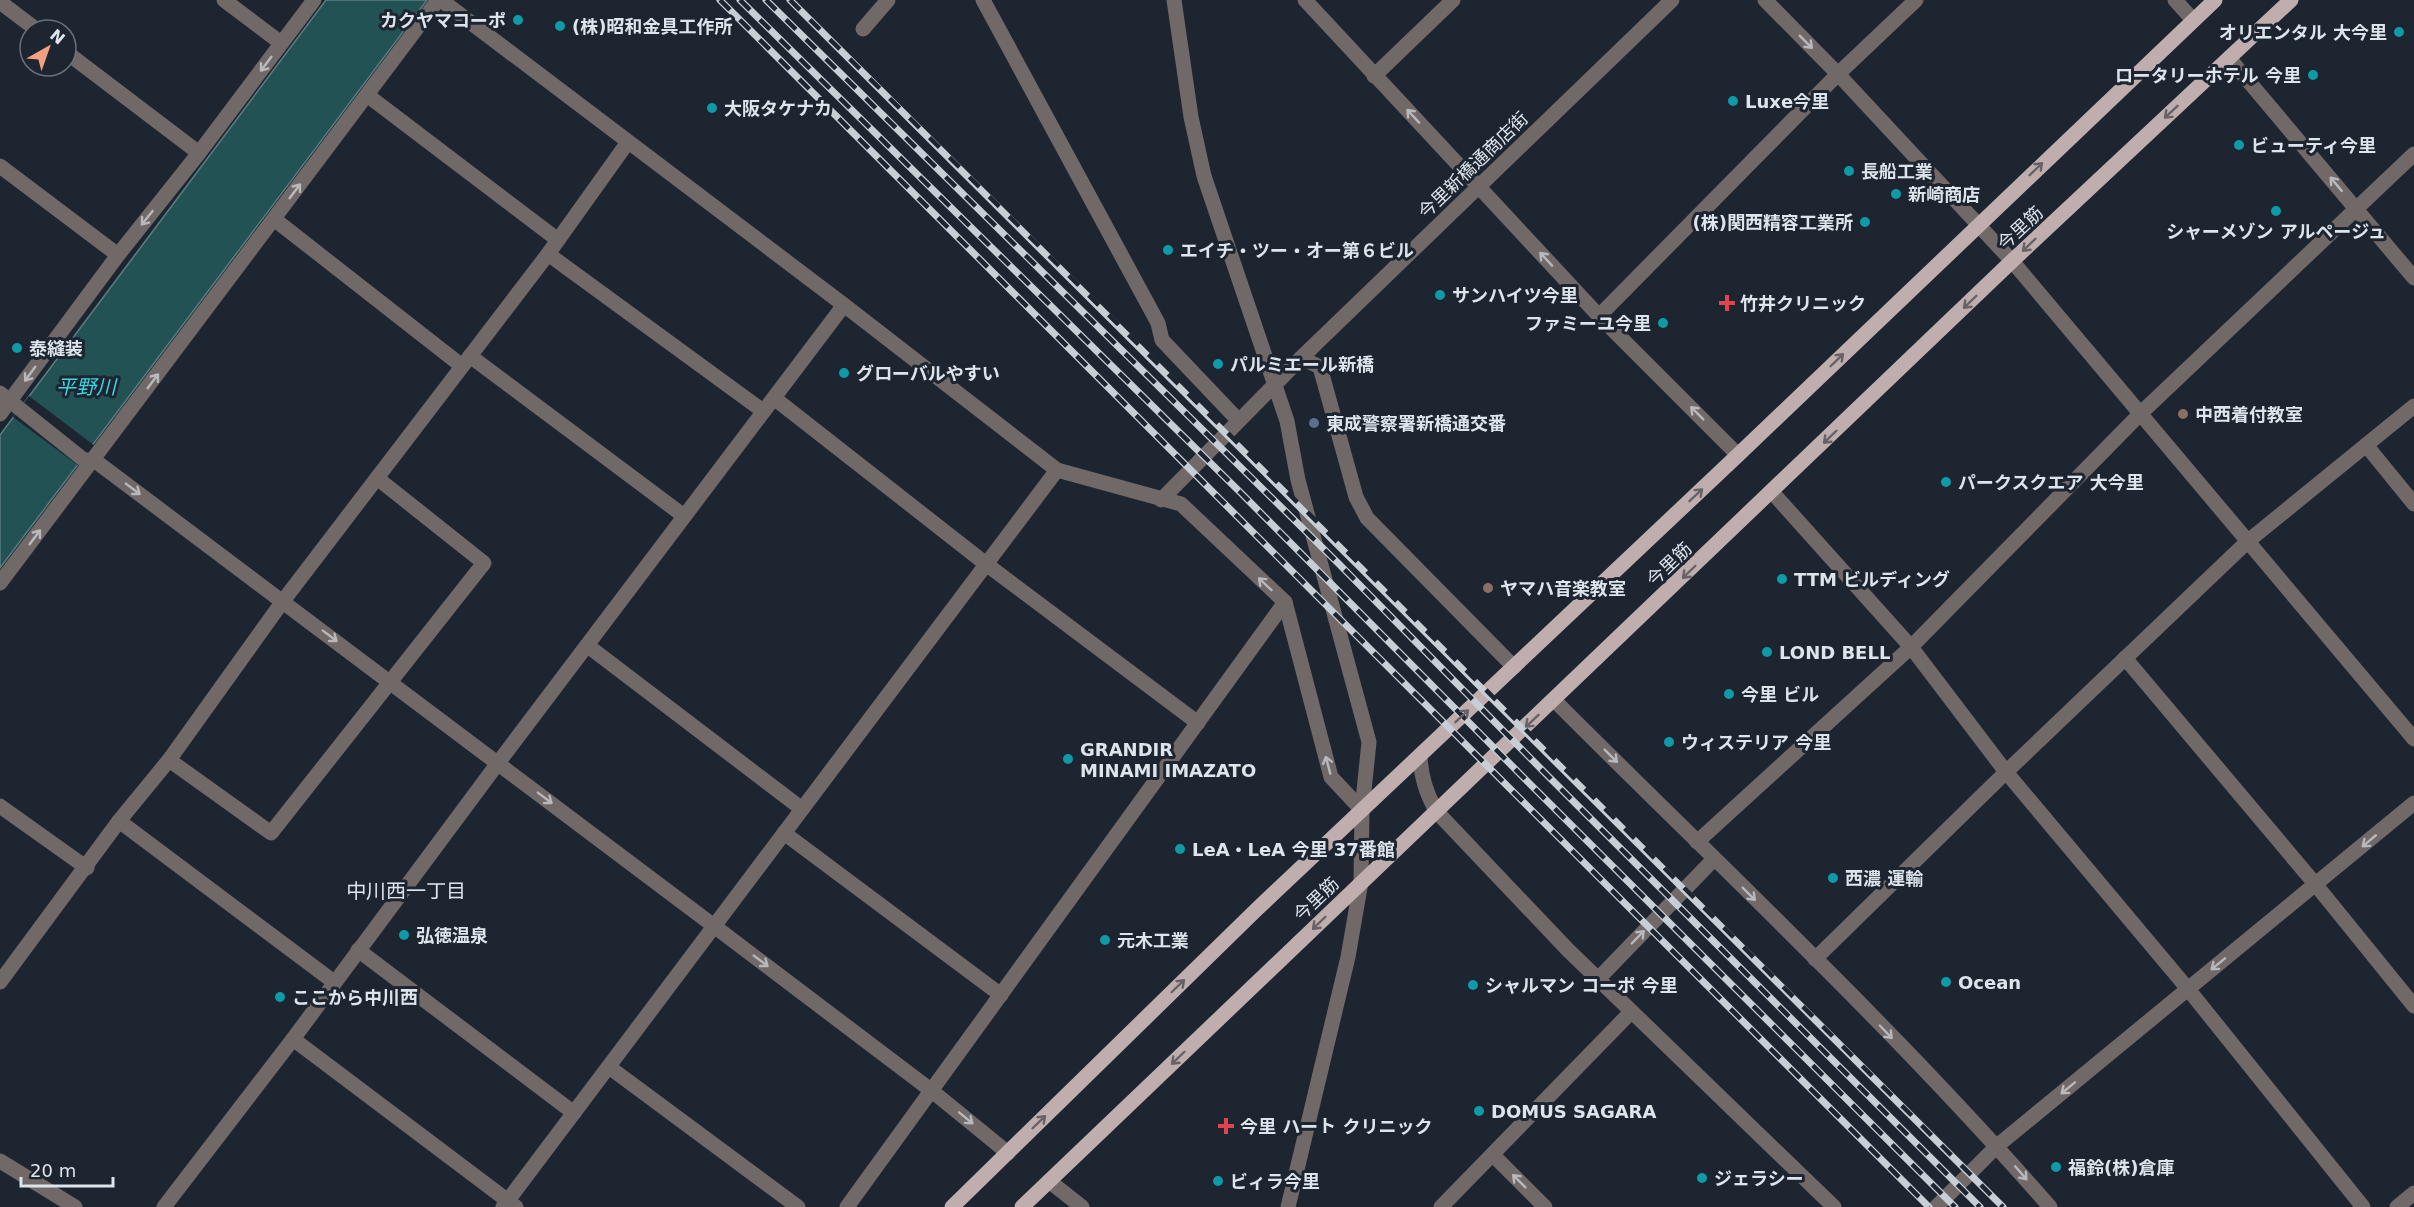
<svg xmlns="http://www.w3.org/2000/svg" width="2414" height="1207" font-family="'DejaVu Sans','Noto Sans JP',sans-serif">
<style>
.water{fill:#235255;stroke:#5b7e82;stroke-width:1.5}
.pier{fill:#1c2530}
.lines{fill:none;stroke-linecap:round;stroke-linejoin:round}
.minor{stroke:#716868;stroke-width:15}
.major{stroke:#c0adad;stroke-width:15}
.rail-casing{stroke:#c7ced6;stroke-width:7}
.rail{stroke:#1c2530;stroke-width:4.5;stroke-dasharray:14;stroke-linecap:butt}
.oneway{stroke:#b7b9bd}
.oneway2{stroke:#666268}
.culture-dot{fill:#0f9aa8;stroke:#1c2530;stroke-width:2}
.health-dot{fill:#e0444e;stroke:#1c2530;stroke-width:2}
.education-dot{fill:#8d6e63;stroke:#1c2530;stroke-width:2}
.service-dot{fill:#5c6f8a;stroke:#1c2530;stroke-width:2}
.labels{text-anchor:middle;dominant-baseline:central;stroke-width:6;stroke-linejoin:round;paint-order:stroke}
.poi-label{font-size:18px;font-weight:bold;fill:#dde4eb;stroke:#1c2530;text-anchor:start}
.street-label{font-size:18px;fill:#dde4eb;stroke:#1c2530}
.water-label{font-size:20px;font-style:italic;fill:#39d8e1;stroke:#1c2530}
.neighbourhood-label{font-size:20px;fill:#dde4eb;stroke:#1c2530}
</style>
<rect width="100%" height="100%" fill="#1c2530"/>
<path class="water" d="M 326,0 L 427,0 L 0,568 L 0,435 Z"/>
<path class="pier" d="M 29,396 L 95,446 L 79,466 L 13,417 Z"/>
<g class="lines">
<g class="minor">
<path d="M 224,0 L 281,43"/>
<path d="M 441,0 L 844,305 L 1057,470 L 1181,504 L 1285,602 L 1331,777 L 1362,810"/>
<path d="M 983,0 L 1158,323 L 1162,340 L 1238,420"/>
<path d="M 1174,0 L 1191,117 L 1204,176 L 1287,421 L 1298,480 L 1369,742 L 1362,810 L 1361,882 L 1348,957 L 1288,1207"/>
<path d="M 1305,0 L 1599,316 L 1738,455"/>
<path d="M 1765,0 L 1838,74 L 2012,261 L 2414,739"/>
<path d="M 2175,0 L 2193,20"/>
<path d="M 0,2 L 37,30"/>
<path d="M 863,29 L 888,0"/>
<path d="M 66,52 L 199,153"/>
<path d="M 2229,58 L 2414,278"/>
<path d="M 1374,76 L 1453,0"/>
<path d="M 367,95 L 558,240"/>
<path d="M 0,166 L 118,255"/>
<path d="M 274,219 L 462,366"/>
<path d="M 548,254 L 763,411"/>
<path d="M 1599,316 L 1838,74 L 1916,0"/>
<path d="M 470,356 L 684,516"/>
<path d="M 1301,358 L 1672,0"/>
<path d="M 0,393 L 84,460 L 94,460 L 714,926 L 932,1091 L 1008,1153"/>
<path d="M 774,398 L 986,564 L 1198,723"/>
<path d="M 0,414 L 118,255 L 199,153 L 314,0"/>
<path d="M 2366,445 L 2414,504"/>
<path d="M 1772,492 L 1911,647 L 2006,772 L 2188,989 L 2363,1207"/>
<path d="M 1161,500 L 1301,358 L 1320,367 L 1356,497 L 1367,518 L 1514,667"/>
<path d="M 0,583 L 438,0"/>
<path d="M 588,646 L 802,809"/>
<path d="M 2125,658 L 2316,885 L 2414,1006"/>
<path d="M 1554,700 C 1721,867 1895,1029 2050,1207"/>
<path d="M 1420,756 C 1421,777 1426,792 1436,811 L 1568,950 L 1834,1207"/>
<path d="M 169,760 L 271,833 L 484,563 L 377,478"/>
<path d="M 0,806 L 87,868"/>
<path d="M 119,821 L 334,982"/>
<path d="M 784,833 L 1001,995"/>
<path d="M 1697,842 L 1911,647 L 2141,413 L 2414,154"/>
<path d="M 358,950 L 574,1113"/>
<path d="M 1815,959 L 2006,772 L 2247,542 L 2414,406"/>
<path d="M 1598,979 L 1714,859"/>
<path d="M 0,982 L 119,821 L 169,760 L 283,601 L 548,254 L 628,142"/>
<path d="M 293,1039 L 516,1207"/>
<path d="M 609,1067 L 798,1207"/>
<path d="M 1493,1155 L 1545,1207"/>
<path d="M 0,1161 L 75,1207"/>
<path d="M 1049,1181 L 1082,1207"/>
<path d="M 164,1207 L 293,1039 L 498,763 L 844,305"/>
<path d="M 503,1207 L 1057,470"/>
<path d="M 847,1207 L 1285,602"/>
<path d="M 1441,1207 L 1631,1012"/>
<path d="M 1936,1207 L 1997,1146 L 2414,803"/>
<path d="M 2397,1207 L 2414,1193"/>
</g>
<g class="major">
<path d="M 952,1207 L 1256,910 L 1738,455 L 2215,0"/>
<path d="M 1022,1207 L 2012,261 L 2291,0"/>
</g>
<defs>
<g id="rail">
<path d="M 720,0 L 1929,1207"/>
<path d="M 740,0 L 1240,492 L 1533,787 L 1955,1207"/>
<path d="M 766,0 L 1339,564 L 1546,774 L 1980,1207"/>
<path d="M 790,0 C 1196,400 1600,803 2003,1207"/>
</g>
</defs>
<use href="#rail" class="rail-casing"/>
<use href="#rail" class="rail"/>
</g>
<defs><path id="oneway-shaft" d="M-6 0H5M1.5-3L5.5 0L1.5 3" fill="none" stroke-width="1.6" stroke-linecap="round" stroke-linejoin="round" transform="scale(1.5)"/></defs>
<g class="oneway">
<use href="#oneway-shaft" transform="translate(1806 42) rotate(45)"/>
<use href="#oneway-shaft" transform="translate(266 64) rotate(127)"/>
<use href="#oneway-shaft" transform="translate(1413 116) rotate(-133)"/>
<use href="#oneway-shaft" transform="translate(2336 184) rotate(-130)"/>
<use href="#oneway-shaft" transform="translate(295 191) rotate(-53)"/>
<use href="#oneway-shaft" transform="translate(147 218) rotate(129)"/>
<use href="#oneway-shaft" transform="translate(1546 259) rotate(-133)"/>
<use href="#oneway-shaft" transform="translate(30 374) rotate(126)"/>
<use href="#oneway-shaft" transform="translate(153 381) rotate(-53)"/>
<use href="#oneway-shaft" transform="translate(1697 413) rotate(-135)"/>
<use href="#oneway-shaft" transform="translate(133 489) rotate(37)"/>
<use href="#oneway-shaft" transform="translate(35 537) rotate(-53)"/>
<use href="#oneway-shaft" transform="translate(1265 584) rotate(-137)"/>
<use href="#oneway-shaft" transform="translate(330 636) rotate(37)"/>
<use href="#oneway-shaft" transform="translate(1611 756) rotate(45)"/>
<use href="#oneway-shaft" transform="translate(1328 765) rotate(-105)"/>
<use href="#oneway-shaft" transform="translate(545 798) rotate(37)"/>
<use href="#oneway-shaft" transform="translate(2369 841) rotate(140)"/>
<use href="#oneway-shaft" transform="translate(1749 894) rotate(45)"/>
<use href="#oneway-shaft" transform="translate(1638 937) rotate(-46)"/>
<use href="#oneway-shaft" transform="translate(761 961) rotate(37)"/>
<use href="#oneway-shaft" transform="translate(2218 964) rotate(141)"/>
<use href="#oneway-shaft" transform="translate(1886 1032) rotate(46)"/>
<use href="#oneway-shaft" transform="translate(2068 1088) rotate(141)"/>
<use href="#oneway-shaft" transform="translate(966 1118) rotate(39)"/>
<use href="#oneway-shaft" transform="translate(2021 1173) rotate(49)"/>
<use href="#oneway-shaft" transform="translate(1519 1181) rotate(-135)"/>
</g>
<g class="oneway2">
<use href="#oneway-shaft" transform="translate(2171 112) rotate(137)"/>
<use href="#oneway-shaft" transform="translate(2036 169) rotate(-44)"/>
<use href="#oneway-shaft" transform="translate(2029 245) rotate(136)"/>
<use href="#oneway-shaft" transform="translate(1970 302) rotate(136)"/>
<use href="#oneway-shaft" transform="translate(1837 360) rotate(-44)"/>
<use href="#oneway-shaft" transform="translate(1830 437) rotate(136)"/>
<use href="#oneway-shaft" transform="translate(1696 495) rotate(-43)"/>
<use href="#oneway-shaft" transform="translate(1689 572) rotate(136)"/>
<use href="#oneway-shaft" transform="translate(1462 716) rotate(-43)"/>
<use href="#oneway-shaft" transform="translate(1532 721) rotate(137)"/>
<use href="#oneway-shaft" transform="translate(1319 923) rotate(136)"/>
<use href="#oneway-shaft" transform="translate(1178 986) rotate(-44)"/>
<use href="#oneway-shaft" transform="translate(1178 1058) rotate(136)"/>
<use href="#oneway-shaft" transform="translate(1039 1122) rotate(-44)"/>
</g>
<g class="culture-dot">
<circle cx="518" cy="20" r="6"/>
<circle cx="560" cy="26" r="6"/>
<circle cx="2399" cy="32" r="6"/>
<circle cx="2313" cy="75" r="6"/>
<circle cx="1733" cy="101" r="6"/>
<circle cx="712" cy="108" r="6"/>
<circle cx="2239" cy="145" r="6"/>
<circle cx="1849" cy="171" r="6"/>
<circle cx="1896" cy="194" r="6"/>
<circle cx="2276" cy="211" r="6"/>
<circle cx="1865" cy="222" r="6"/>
<circle cx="1168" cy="250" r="6"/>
<circle cx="1440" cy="295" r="6"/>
<circle cx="1663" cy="323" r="6"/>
<circle cx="17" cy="348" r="6"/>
<circle cx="1218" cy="364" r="6"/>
<circle cx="844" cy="373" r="6"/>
<circle cx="1946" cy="482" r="6"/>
<circle cx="1782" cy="579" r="6"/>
<circle cx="1767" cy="652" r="6"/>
<circle cx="1729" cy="694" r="6"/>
<circle cx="1669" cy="742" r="6"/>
<circle cx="1068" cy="759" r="6"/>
<circle cx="1180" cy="849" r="6"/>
<circle cx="1833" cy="878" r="6"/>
<circle cx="404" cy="935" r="6"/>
<circle cx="1105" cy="940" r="6"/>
<circle cx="1946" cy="982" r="6"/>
<circle cx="1473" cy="985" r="6"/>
<circle cx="280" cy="997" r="6"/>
<circle cx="1479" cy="1111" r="6"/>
<circle cx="2056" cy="1167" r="6"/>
<circle cx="1702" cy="1178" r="6"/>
<circle cx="1218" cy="1181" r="6"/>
</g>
<g class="health-dot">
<path d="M1724 294h6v6h6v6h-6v6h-6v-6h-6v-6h6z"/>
<path d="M1223 1117h6v6h6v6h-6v6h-6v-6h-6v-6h6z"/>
</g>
<g class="education-dot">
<circle cx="2183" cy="414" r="6"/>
<circle cx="1488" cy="588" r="6"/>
</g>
<circle class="service-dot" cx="1314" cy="423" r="6"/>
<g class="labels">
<g class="poi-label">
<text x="506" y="20" text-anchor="end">カクヤマコーポ</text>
<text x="572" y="26">(株)昭和金具工作所</text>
<text x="2387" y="32" text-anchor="end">オリエンタル 大今里</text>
<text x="2301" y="75" text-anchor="end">ロータリーホテル 今里</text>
<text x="1745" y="101">Luxe今里</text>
<text x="724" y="108">大阪タケナカ</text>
<text x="2251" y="145">ビューティ今里</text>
<text x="1861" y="171">長船工業</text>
<text x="1908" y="194">新崎商店</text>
<text x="1853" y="222" text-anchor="end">(株)関西精容工業所</text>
<text x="2276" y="231" text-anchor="middle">シャーメゾン アルページュ</text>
<text x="1180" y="250">エイチ・ツー・オー第６ビル</text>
<text x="1452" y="295">サンハイツ今里</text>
<text x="1740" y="303">竹井クリニック</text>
<text x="1651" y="323" text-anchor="end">ファミーユ今里</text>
<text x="29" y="348">泰縫装</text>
<text x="1230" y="364">パルミエール新橋</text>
<text x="856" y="373">グローバルやすい</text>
<text x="2195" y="414">中西着付教室</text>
<text x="1326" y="423">東成警察署新橋通交番</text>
<text x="1958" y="482">パークスクエア 大今里</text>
<text x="1794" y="579">TTM ビルディング</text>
<text x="1500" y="588">ヤマハ音楽教室</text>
<text x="1779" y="652">LOND BELL</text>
<text x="1741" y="694">今里 ビル</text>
<text x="1681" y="742">ウィステリア 今里</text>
<text x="1080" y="749">GRANDIR<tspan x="1080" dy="21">MINAMI IMAZATO</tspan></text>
<text x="1192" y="849">LeA・LeA 今里 37番館</text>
<text x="1845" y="878">西濃 運輸</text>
<text x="416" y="935">弘徳温泉</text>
<text x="1117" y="940">元木工業</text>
<text x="1958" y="982">Ocean</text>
<text x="1485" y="985">シャルマン コーポ 今里</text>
<text x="292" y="997">ここから中川西</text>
<text x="1491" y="1111">DOMUS SAGARA</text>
<text x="1240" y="1126">今里 ハート クリニック</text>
<text x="2068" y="1167">福鈴(株)倉庫</text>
<text x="1714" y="1178">ジェラシー</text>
<text x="1230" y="1181">ビィラ今里</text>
</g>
<g class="street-label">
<text transform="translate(1473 165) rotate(-44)">今里新橋通商店街</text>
<text transform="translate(2020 228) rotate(-43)">今里筋</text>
<text transform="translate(1669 564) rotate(-44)">今里筋</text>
<text transform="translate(1316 899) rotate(-44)">今里筋</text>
</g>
<g class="water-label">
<text x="86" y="387">平野川</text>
</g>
<g class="neighbourhood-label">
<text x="406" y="891">中川西一丁目</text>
</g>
</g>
<g transform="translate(48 48) rotate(40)"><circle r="28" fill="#1c2530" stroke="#69717b" stroke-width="1.5"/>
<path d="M0-4.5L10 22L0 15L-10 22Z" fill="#f2a081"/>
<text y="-9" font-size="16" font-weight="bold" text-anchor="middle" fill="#dde4eb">N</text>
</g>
<path d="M21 1177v9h92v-9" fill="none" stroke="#dde4eb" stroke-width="3"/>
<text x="30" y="1177" font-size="18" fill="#dde4eb" stroke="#1c2530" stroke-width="4.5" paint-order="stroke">20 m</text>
</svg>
